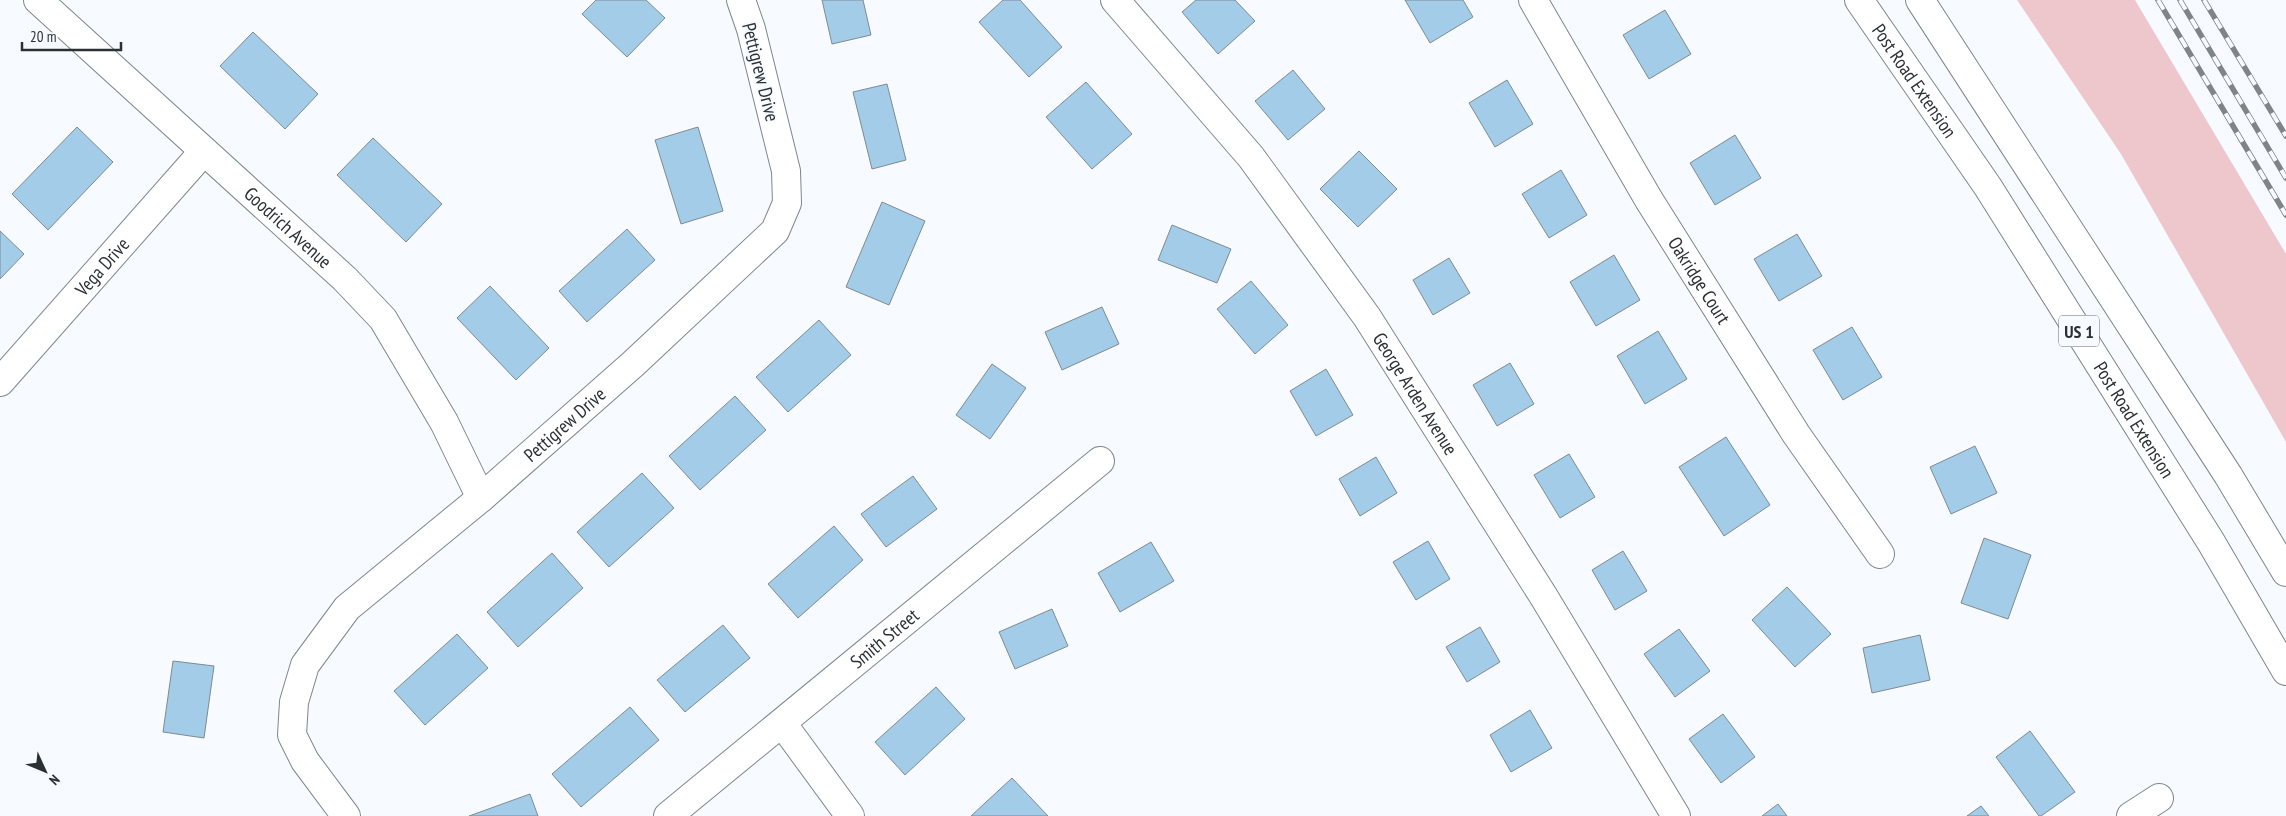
<svg xmlns="http://www.w3.org/2000/svg" width="2286" height="816" font-family="'PT Sans Narrow',sans-serif">
<style>
.green{fill:#edc7cc}
.building{fill:#a2cce8;stroke:#7f8a91}
.lines{fill:none;stroke-linecap:round;stroke-linejoin:round}
.minor-casing{stroke:#7c878e;stroke-width:30}
.tertiary-casing{stroke:#7c878e;stroke-width:30}
.primary-casing{stroke:#7c878e;stroke-width:30}
.minor{stroke:#fff;stroke-width:28}
.tertiary{stroke:#fff;stroke-width:28}
.primary{stroke:#fff;stroke-width:28}
.rail-casing{stroke:#7f8487;stroke-width:5.5}
.rail{stroke:#f7fbff;stroke-width:4;stroke-dasharray:11;stroke-linecap:butt}
.labels{text-anchor:middle;dominant-baseline:central;stroke-width:4;stroke-linejoin:round;paint-order:stroke}
.shield{fill:#f7fbff;stroke:#686d70;stroke-width:1}
.shield-label{font-size:18px;font-weight:bold;fill:#2b3033}
.street-label{font-size:19px;fill:#2b3033;stroke:#f7fbff}
</style>
<rect width="100%" height="100%" fill="#f7fbff"/>
<path class="green" d="M 2017,0 L 2135,0 L 2286,254 L 2286,442 L 2121,154 Z"/>
<g class="building">
<path d="M 596,0 L 646,0 L 665,18 L 627,57 L 582,14 Z"/>
<path d="M 822,0 L 863,0 L 871,35 L 832,44 Z"/>
<path d="M 1003,0 L 1020,0 L 1062,47 L 1029,77 L 979,22 Z"/>
<path d="M 1196,0 L 1235,0 L 1255,21 L 1218,54 L 1182,12 Z"/>
<path d="M 1405,0 L 1463,0 L 1473,17 L 1430,43 Z"/>
<path d="M 1665,10 L 1691,54 L 1649,79 L 1623,35 Z"/>
<path d="M 253,32 L 318,94 L 285,129 L 220,66 Z"/>
<path d="M 1293,70 L 1325,109 L 1288,140 L 1255,101 Z"/>
<path d="M 1507,80 L 1533,124 L 1495,147 L 1469,103 Z"/>
<path d="M 1086,82 L 1132,134 L 1092,169 L 1046,117 Z"/>
<path d="M 887,84 L 906,160 L 872,169 L 853,92 Z"/>
<path d="M 77,127 L 113,162 L 48,230 L 12,194 Z"/>
<path d="M 698,127 L 723,211 L 681,224 L 655,140 Z"/>
<path d="M 1735,135 L 1761,178 L 1715,205 L 1690,163 Z"/>
<path d="M 373,138 L 442,204 L 406,242 L 337,175 Z"/>
<path d="M 1359,151 L 1397,189 L 1358,227 L 1320,189 Z"/>
<path d="M 1561,170 L 1587,215 L 1549,238 L 1522,194 Z"/>
<path d="M 882,202 L 925,221 L 889,305 L 846,287 Z"/>
<path d="M 1172,225 L 1231,249 L 1217,283 L 1158,260 Z"/>
<path d="M 627,229 L 655,260 L 587,322 L 559,291 Z"/>
<path d="M 0,231 L 24,254 L 0,279 Z"/>
<path d="M 1797,234 L 1822,276 L 1779,301 L 1754,259 Z"/>
<path d="M 1614,255 L 1640,300 L 1596,326 L 1570,282 Z"/>
<path d="M 1449,258 L 1470,293 L 1433,315 L 1413,280 Z"/>
<path d="M 1251,281 L 1288,325 L 1255,354 L 1217,309 Z"/>
<path d="M 490,286 L 549,348 L 516,380 L 457,318 Z"/>
<path d="M 1102,307 L 1119,344 L 1062,370 L 1045,332 Z"/>
<path d="M 819,320 L 851,355 L 788,412 L 756,377 Z"/>
<path d="M 1852,327 L 1882,377 L 1843,400 L 1813,350 Z"/>
<path d="M 1658,331 L 1687,379 L 1645,404 L 1617,356 Z"/>
<path d="M 1510,363 L 1534,404 L 1497,426 L 1473,385 Z"/>
<path d="M 992,364 L 1026,388 L 990,439 L 956,415 Z"/>
<path d="M 1326,369 L 1353,415 L 1316,436 L 1290,391 Z"/>
<path d="M 735,396 L 766,430 L 700,490 L 669,456 Z"/>
<path d="M 1726,437 L 1770,505 L 1724,536 L 1679,467 Z"/>
<path d="M 1975,446 L 1997,493 L 1951,514 L 1930,467 Z"/>
<path d="M 1569,454 L 1595,497 L 1560,518 L 1534,475 Z"/>
<path d="M 1376,457 L 1397,493 L 1360,516 L 1339,479 Z"/>
<path d="M 642,473 L 674,508 L 609,567 L 577,532 Z"/>
<path d="M 913,476 L 937,509 L 886,547 L 861,514 Z"/>
<path d="M 834,526 L 863,560 L 798,618 L 768,584 Z"/>
<path d="M 1984,538 L 2031,555 L 2008,619 L 1961,603 Z"/>
<path d="M 1428,541 L 1450,579 L 1416,600 L 1393,562 Z"/>
<path d="M 1151,542 L 1174,581 L 1120,612 L 1098,573 Z"/>
<path d="M 1623,551 L 1647,591 L 1615,610 L 1592,570 Z"/>
<path d="M 552,553 L 583,588 L 518,647 L 487,612 Z"/>
<path d="M 1787,587 L 1831,634 L 1795,667 L 1752,620 Z"/>
<path d="M 1052,609 L 1068,646 L 1015,669 L 999,632 Z"/>
<path d="M 723,625 L 750,658 L 685,712 L 657,680 Z"/>
<path d="M 1480,627 L 1500,662 L 1467,682 L 1446,647 Z"/>
<path d="M 1679,629 L 1710,671 L 1675,697 L 1644,654 Z"/>
<path d="M 457,634 L 488,668 L 425,725 L 394,691 Z"/>
<path d="M 1920,635 L 1930,680 L 1872,693 L 1863,648 Z"/>
<path d="M 173,661 L 214,666 L 204,738 L 163,732 Z"/>
<path d="M 936,687 L 965,719 L 905,775 L 875,742 Z"/>
<path d="M 630,707 L 659,740 L 581,807 L 552,774 Z"/>
<path d="M 1530,710 L 1552,748 L 1511,772 L 1490,735 Z"/>
<path d="M 1723,714 L 1755,757 L 1721,783 L 1689,739 Z"/>
<path d="M 2030,731 L 2075,792 L 2041,816 L 2039,816 L 1996,757 Z"/>
<path d="M 1012,778 L 1048,816 L 971,816 Z"/>
<path d="M 530,794 L 538,816 L 469,816 Z"/>
<path d="M 1778,804 L 1787,816 L 1762,816 Z"/>
<path d="M 1981,806 L 1989,816 L 1967,816 Z"/>
</g>
<g class="lines">
<defs>
<g id="minor">
<path id="s1" d="M 38,0 L 345,279 L 383,319 L 444,422 L 481,498"/>
<path id="s2" d="M 1533,0 L 1649,200 L 1796,434 L 1880,554"/>
<path id="s3" d="M 0,382 L 204,151"/>
<path d="M 782,723 L 850,816"/>
<path id="s4" d="M 346,816 L 305,761 L 292,735 L 294,702 L 305,665 L 347,608 L 481,498 L 633,364 L 775,231 L 787,203 L 786,171 L 751,29 L 741,0"/>
<path id="s5" d="M 668,816 L 1100,461"/>
<path d="M 2131,816 L 2159,798"/>
</g>
<g id="tertiary">
<path id="s6" d="M 1115,0 L 1251,157 L 1367,317 L 1544,597 L 1676,816"/>
</g>
<g id="primary">
<path id="s7" d="M 1859,0 L 1988,187 L 2211,542 L 2286,671"/>
<path d="M 1920,0 L 2228,475 L 2286,572"/>
</g>
</defs>
<use href="#minor" class="minor-casing"/>
<use href="#tertiary" class="tertiary-casing"/>
<use href="#primary" class="primary-casing"/>
<use href="#minor" class="minor"/>
<use href="#tertiary" class="tertiary"/>
<use href="#primary" class="primary"/>
<defs>
<g id="rail">
<path d="M 2158,0 L 2286,215"/>
<path d="M 2180,0 L 2286,178"/>
<path d="M 2204,0 L 2286,136"/>
</g>
</defs>
<use href="#rail" class="rail-casing"/>
<use href="#rail" class="rail"/>
</g>
<g class="labels">
<rect class="shield" x="2059" y="315.5" width="40" height="31" rx="4"/>
<g class="shield-label">
<text x="2079" y="331">US 1</text>
</g>
<g class="street-label">
<text transform="translate(761 72) rotate(76)">Pettigrew Drive</text>
<text stroke="none"><textPath href="#s7" startOffset="98">Post Road Extension</textPath></text>
<text stroke="none"><textPath href="#s1" startOffset="338">Goodrich Avenue</textPath></text>
<text stroke="none"><textPath href="#s3" startOffset="154">Vega Drive</textPath></text>
<text stroke="none"><textPath href="#s2" startOffset="326">Oakridge Court</textPath></text>
<text stroke="none"><textPath href="#s6" startOffset="496">George Arden Avenue</textPath></text>
<text stroke="none"><textPath href="#s7" startOffset="502">Post Road Extension</textPath></text>
<text stroke="none"><textPath href="#s4" startOffset="525">Pettigrew Drive</textPath></text>
<text stroke="none"><textPath href="#s5" startOffset="280">Smith Street</textPath></text>
</g>
</g>
<g transform="translate(45 771) rotate(134)" stroke="#f7fbff" stroke-width="4" paint-order="stroke">
<path d="M0-4L9 19L0 12L-9 19Z" fill="#2b3033"/>
<text y="-8" font-size="14" font-weight="bold" text-anchor="middle" fill="#2b3033">N</text>
</g>
<path d="M22 42v8h99v-8" fill="none" stroke="#2b3033" stroke-width="2.5"/>
<text x="30" y="42" font-size="15" fill="#2b3033" stroke="#f7fbff" stroke-width="4" paint-order="stroke">20 m</text>
</svg>
